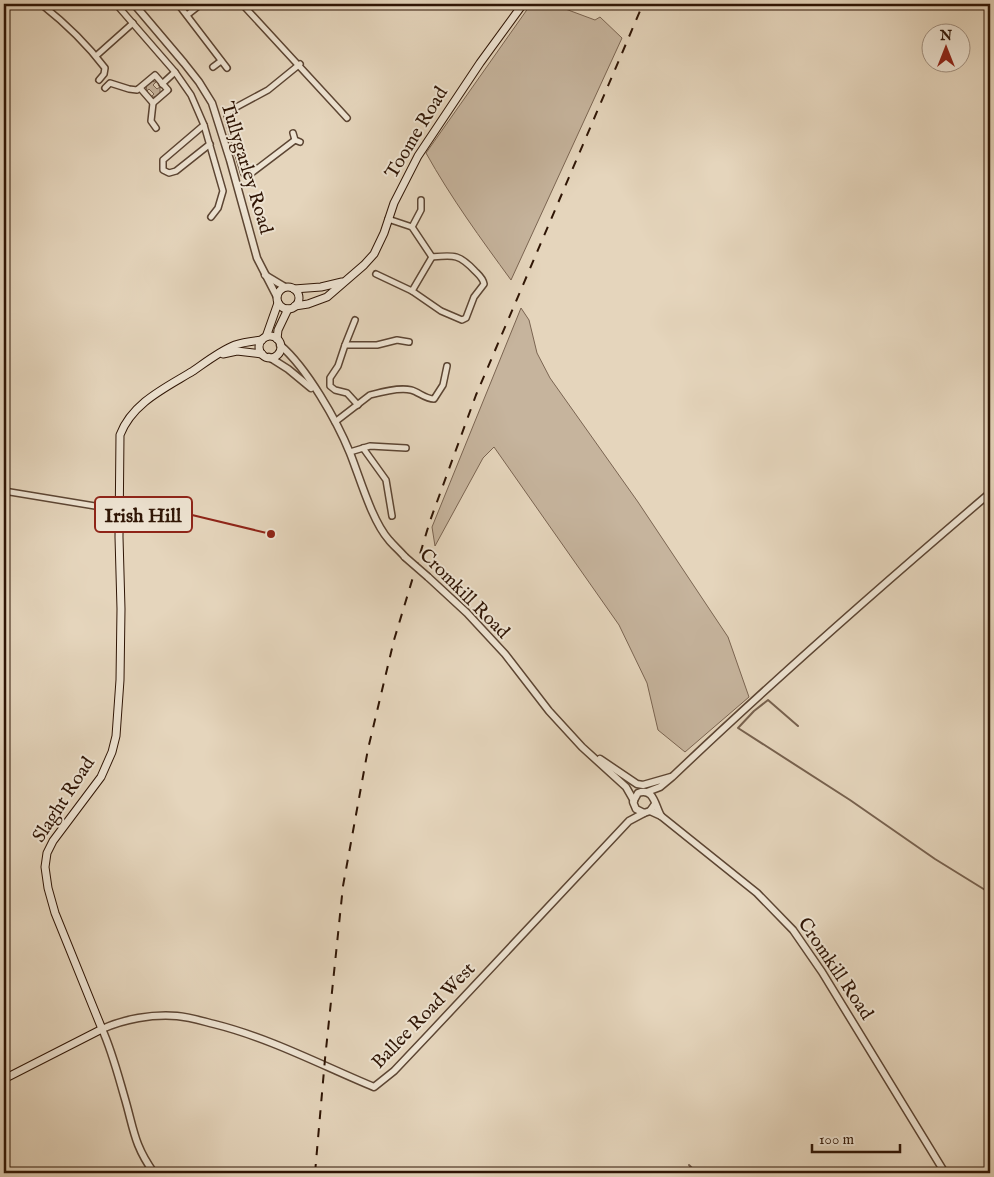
<svg xmlns="http://www.w3.org/2000/svg" width="994" height="1177" font-family="'IM FELL English',serif">
<style>
.green{fill:#c6b49d;stroke:#7a6451}
.lines{fill:none;stroke-linecap:round;stroke-linejoin:round}
.stream{stroke:#77614e;stroke-width:2}
.minor-casing{stroke:#5c4533;stroke-width:8}
.tertiary-casing{stroke:#5c4533;stroke-width:9}
.secondary-casing{stroke:#2f1505;stroke-width:9}
.minor{stroke:#eee4d3;stroke-width:5}
.tertiary{stroke:#eee4d3;stroke-width:6}
.secondary{stroke:#eee4d3;stroke-width:7}
.rail{stroke:#2f1505;stroke-width:2;stroke-dasharray:9 9;stroke-linecap:butt}
.tertiary-bridge-casing{stroke:#5c4533;stroke-width:9;stroke-linecap:butt}
.tertiary-bridge{stroke:#eee4d3;stroke-width:6}
.labels{text-anchor:middle;dominant-baseline:central;stroke-width:4;stroke-linejoin:round;paint-order:stroke}
.street-label{font-size:19px;fill:#2f1505;stroke:#eee4d3}
.leader{fill:none;stroke:#8f2418;stroke-width:2}
.callout-dot{fill:#8f2418;stroke:#eee4d3;stroke-width:2}
.callout{fill:#eee4d3;stroke:#8f2418;stroke-width:2}
.callout-label{font-size:20px;text-anchor:middle;font-weight:bold;fill:#2f1505}
</style>
<rect width="100%" height="100%" fill="#e5d5bc"/>
<filter id="stains"><feTurbulence type="fractalNoise" baseFrequency=".004" numOctaves="4"/><feColorMatrix values="0 0 0 0 .2 0 0 0 0 .09 0 0 0 0 .02 0 0 0 .5 -.17"/></filter>
<radialGradient id="worn" r=".72"><stop offset=".6" stop-color="#630" stop-opacity="0"/><stop offset="1" stop-color="#630" stop-opacity=".3"/></radialGradient>
<g class="green">
<path d="M 531,4 L 552,4 L 595,20 L 600,17 L 622,38 L 511,280 C 481,239 451,198 426,153 Z"/>
<path d="M 150,81 L 156,82 L 153,85 L 157,89 L 160,87 L 160,93 L 157,97 L 151,97 L 154,94 L 149,89 L 147,91 L 146,85 Z"/>
<path d="M 521,308 L 529,320 L 537,353 L 550,378 L 638,502 L 728,637 L 749,697 L 685,752 L 658,730 L 647,683 L 619,625 L 494,447 L 483,458 L 435,546 L 432,527 Z"/>
</g>
<g class="lines">
<g class="stream">
<path d="M 798,726 L 768,700 L 754,711 L 738,728 L 850,800 L 935,859 L 990,893"/>
<path d="M 689,1165 L 697,1173"/>
</g>
<defs>
<g id="minor">
<path d="M 41,4 C 65,23 87,44 105,68 L 104,74 L 99,80"/>
<path d="M 116,4 L 175,72 L 191,95 L 204,125 L 223,191 L 218,208 L 211,217"/>
<path d="M 178,4 L 227,68"/>
<path d="M 242,4 L 347,118"/>
<path d="M 187,15 L 201,4"/>
<path d="M 96,56 L 133,23"/>
<path d="M 213,67 L 221,61"/>
<path d="M 162,84 L 175,72"/>
<path d="M 105,88 L 110,83 L 129,89 L 137,90 L 155,75 L 168,90 L 153,103 L 140,88"/>
<path d="M 153,103 L 151,121 L 156,128"/>
<path d="M 204,125 L 163,160 L 163,170 L 169,173 L 176,171 L 210,144"/>
<path d="M 293,133 L 295,140 L 300,142"/>
<path d="M 295,140 L 249,175 L 244,174 L 227,115 L 229,111 L 268,90 L 300,64"/>
<path d="M 412,227 L 421,210 L 421,200"/>
<path d="M 376,274 L 412,291 L 441,311 L 462,320 L 466,318 L 474,297 L 484,284 C 483,278 479,275 475,271 C 459,254 454,255 432,257 L 412,227 L 388,219"/>
<path d="M 412,291 L 432,257"/>
<path d="M 345,345 L 355,320"/>
<path d="M 358,405 L 347,393 L 335,390 L 330,386 L 330,378 L 338,366 L 345,345 L 377,345 L 397,340 L 409,342"/>
<path d="M 335,422 L 370,395 C 381,392 399,387 411,390 C 419,392 425,399 434,399 L 443,385 L 447,366"/>
<path d="M 363,448 L 386,480 L 392,516"/>
<path d="M 350,452 L 370,446 L 406,448"/>
<path d="M 4,491 L 119,510"/>
</g>
<g id="tertiary">
<path d="M 134,4 L 184,63 L 199,82 L 212,103 L 230,160 L 257,258 L 277,297"/>
<path d="M 265,275 L 285,287"/>
<path d="M 280,345 C 307,368 337,421 350,453 C 360,478 372,521 389,540 C 394,546 400,551 405,557"/>
<path d="M 269,357 L 288,369 L 311,388"/>
<path d="M 428,577 L 467,613 L 505,654 L 549,711 L 582,747 L 626,787 L 634,801"/>
<path d="M 600,759 L 637,784 L 643,785 L 671,777"/>
<path d="M 647,792 L 660,787 L 672,777 C 775,679 882,585 990,493"/>
<path d="M 655,804 L 650,811 L 644,813 L 636,809 L 633,802 L 638,793 C 654,787 655,806 661,816"/>
<path d="M 650,811 L 661,816 L 757,893 L 793,930 L 822,972 L 945,1173"/>
<path d="M 154,1173 C 134,1145 134,1130 125,1099 C 118,1075 112,1051 102,1029 C 124,1019 152,1014 177,1016 C 189,1017 202,1021 214,1024 C 270,1038 321,1065 374,1087 L 394,1071 L 430,1033 L 629,821 L 644,813"/>
</g>
<g id="secondary">
<circle cx="288" cy="298" r="11"/>
<path d="M 294,289 L 321,287 L 342,282"/>
<path d="M 295,306 L 308,304 L 327,297 L 364,265 L 374,254 L 384,233 L 394,203 L 418,156 L 480,63 L 523,4"/>
<circle cx="270" cy="347" r="11"/>
<path d="M 266,337 L 278,303"/>
<path d="M 277,339 L 278,330 L 288,309"/>
<path d="M 223,354 L 237,351 L 262,354"/>
<path d="M 4,1079 L 102,1029 L 55,913 L 48,888 L 45,867 L 47,853 L 53,841 L 101,777 L 112,752 L 116,736 L 120,680 L 121,609 L 119,537 L 120,435 C 132,403 165,388 193,371 C 206,362 220,351 235,345 C 244,342 253,341 262,340"/>
</g>
</defs>
<use href="#minor" class="minor-casing"/>
<use href="#tertiary" class="tertiary-casing"/>
<use href="#secondary" class="secondary-casing"/>
<use href="#minor" class="minor"/>
<use href="#tertiary" class="tertiary"/>
<use href="#secondary" class="secondary"/>
<path class="rail" d="M 315,1173 L 325,1059 L 343,886 L 368,749 L 394,640 L 430,521 L 476,395 L 643,4"/>
<defs>
<path id="tertiary-bridge" d="M 405,557 L 428,577"/>
</defs>
<use href="#tertiary-bridge" class="tertiary-bridge-casing"/>
<use href="#tertiary-bridge" class="tertiary-bridge"/>
</g>
<g class="labels">
<g class="street-label">
<text transform="translate(417 133) rotate(-59)">Toome Road</text>
<text transform="translate(246 168) rotate(73)">Tullygarley Road</text>
<text transform="translate(464 594) rotate(45)">Cromkill Road</text>
<text transform="translate(64 800) rotate(-57)">Slaght Road</text>
<text transform="translate(835 969) rotate(56)">Cromkill Road</text>
<text transform="translate(424 1016) rotate(-46)">Ballee Road West</text>
</g>
</g>
<path class="leader" d="M271 534L192 515"/>
<circle class="callout-dot" cx="271" cy="534" r="5"/>
<rect class="callout" x="95" y="497" width="97" height="35" rx="5"/>
<g class="callout-label">
<text x="143" y="522">Irish Hill</text>
</g>
<rect width="994" height="1177" fill="none" stroke="#e5d5bc" stroke-width="20"/>
<rect x="5" y="5" width="984" height="1167" fill="none" stroke="#2f1505" stroke-width="2.5"/>
<rect x="10" y="10" width="974" height="1157" fill="none" stroke="#2f1505"/>
<g transform="translate(946 48)"><circle r="24" fill="#eee4d3" stroke="#a29181"/>
<path d="M0-4L9 19L0 12L-9 19Z" fill="#8f2418"/>
<text y="-8" font-size="14" font-weight="bold" text-anchor="middle" fill="#2f1505">N</text>
</g>
<path d="M812 1144v8h88v-8" fill="none" stroke="#2f1505" stroke-width="2.5"/>
<text x="819" y="1144" font-size="15" fill="#2f1505" stroke="#eee4d3" stroke-width="4" paint-order="stroke">100 m</text>
<rect width="100%" height="100%" filter="url(#stains)"/>
<rect width="100%" height="100%" fill="url(#worn)"/>
</svg>
